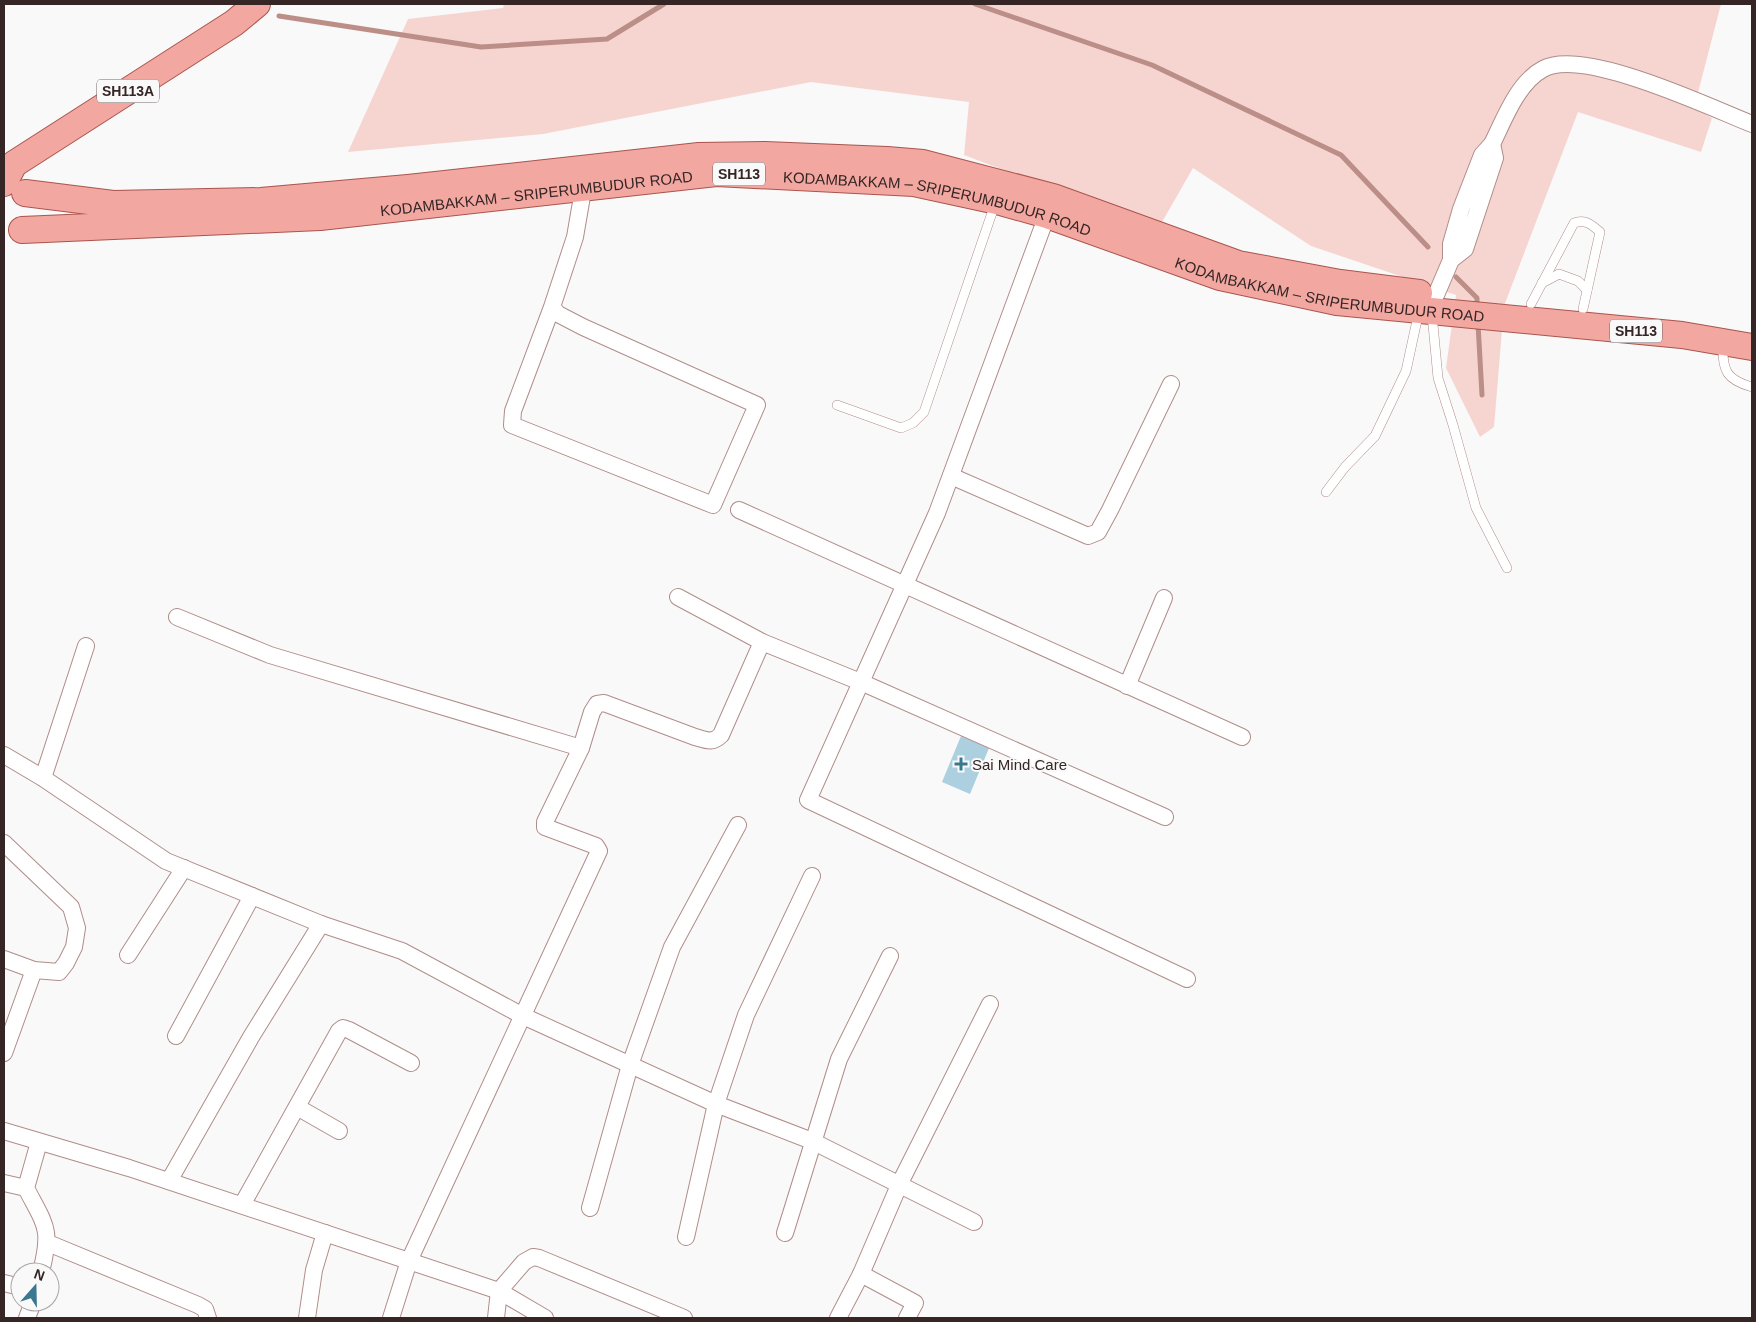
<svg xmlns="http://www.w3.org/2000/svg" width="1756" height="1322" font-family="Helvetica,sans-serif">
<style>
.green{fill:#f6d5d1}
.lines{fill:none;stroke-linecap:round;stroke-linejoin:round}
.stream{stroke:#bc8e88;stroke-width:5}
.building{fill:#acd0e0}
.service-casing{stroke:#b08d89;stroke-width:10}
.minor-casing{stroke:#b08d89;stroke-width:18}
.primary-casing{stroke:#aa544d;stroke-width:28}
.service{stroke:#fff;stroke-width:9}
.minor{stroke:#fff;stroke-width:16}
.primary{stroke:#f2a7a1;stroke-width:26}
.poi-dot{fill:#3b778f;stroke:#f9f9f9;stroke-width:2}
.labels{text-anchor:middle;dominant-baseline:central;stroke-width:4;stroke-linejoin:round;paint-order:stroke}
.shield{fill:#f9f9f9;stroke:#706565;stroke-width:1}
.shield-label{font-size:14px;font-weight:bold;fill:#352625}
.street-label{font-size:15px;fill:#352625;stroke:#f9f9f9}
.poi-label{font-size:15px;fill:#352625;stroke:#f9f9f9;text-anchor:start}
</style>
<rect width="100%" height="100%" fill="#f9f9f9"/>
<path class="green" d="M 504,4 L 1721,4 L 1694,108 L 1712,118 L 1701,152 L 1578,112 L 1504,306 L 1494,427 L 1480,437 L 1446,368 L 1456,295 L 1311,246 L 1193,168 L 1158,229 L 964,155 L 969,102 L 811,82 L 543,134 L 348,152 L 408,19 L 503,8 Z"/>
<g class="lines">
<g class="stream">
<path d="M 975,4 L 1152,65 L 1341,155 L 1428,247"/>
<path d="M 279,16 L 481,47 L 607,39 L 664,4"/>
<path d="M 1456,277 L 1477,298 L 1477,308"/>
<path d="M 1478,324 L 1482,395"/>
</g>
</g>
<path class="building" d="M 961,736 L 989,748 L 970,794 L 942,782 Z"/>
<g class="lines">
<defs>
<g id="service">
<path d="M 1542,283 L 1559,274 L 1578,281 L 1587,290"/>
<path d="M 1531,304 L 1574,223 C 1585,219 1591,224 1600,232 L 1583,309"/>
<path d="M 1432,314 L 1438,378 L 1453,425 L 1476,508 L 1507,568"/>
<path d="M 1723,345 C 1722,371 1727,380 1752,387"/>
<path d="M 837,405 L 901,428 L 913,423 L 924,412 L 995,204"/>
<path d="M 1326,492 L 1345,467 L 1375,436 L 1406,371 L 1419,311"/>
</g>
<g id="minor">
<path d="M 1492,144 C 1504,120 1517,83 1543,69 C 1583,47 1709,107 1752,124"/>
<path d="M 1050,207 L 937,513 L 808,800 L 1187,979"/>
<path d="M 1436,295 L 1451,260 L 1451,244 L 1461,209 L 1482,155 L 1492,144 L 1495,158 L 1465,249 L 1451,260"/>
<path d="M 552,307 L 513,411 L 512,425 L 713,505 L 757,405 L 583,327 L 558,314 L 552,307 L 575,237 L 585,179"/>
<path d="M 951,476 L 1088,536 L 1098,532 L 1110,510 L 1171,384"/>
<path d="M 739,510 L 1242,737"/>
<path d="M 678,597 L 762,642"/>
<path d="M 177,617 L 270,655 L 581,748"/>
<path d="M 1127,686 L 1164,598"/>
<path d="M 4,755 L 43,778 L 166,861 L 321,924 L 402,951 L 523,1016 L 716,1104 L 812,1141 L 974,1222"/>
<path d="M 43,778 L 86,646"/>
<path d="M 4,843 L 71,907 L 77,928 L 74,947 L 66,963 L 59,972 L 34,970 L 4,959"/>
<path d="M 128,955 L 184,868"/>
<path d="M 176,1036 L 252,896"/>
<path d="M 4,1053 L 34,970"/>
<path d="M 297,1107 L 339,1131"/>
<path d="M 4,1131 L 129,1168 L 499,1291 L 545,1318"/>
<path d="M 39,1142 L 26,1188 C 46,1227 52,1228 41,1272"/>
<path d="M 169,1181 L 251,1037 L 321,924"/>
<path d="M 4,1183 L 26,1188"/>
<path d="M 242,1205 L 339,1031 L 343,1028 L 349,1030 L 411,1063"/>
<path d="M 590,1208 L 630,1065 L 672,947 L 738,825"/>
<path d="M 785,1233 L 839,1059 L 890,956"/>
<path d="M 686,1237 L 716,1104 L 746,1015 L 812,876"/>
<path d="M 48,1243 L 198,1305 L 205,1309 L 208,1318"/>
<path d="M 861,1274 L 915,1303 L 907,1318"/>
<path d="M 4,1283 L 20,1287"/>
<path d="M 27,1318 L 33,1302"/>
<path d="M 307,1318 L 314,1270 L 325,1233"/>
<path d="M 391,1318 L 409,1261 L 599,851 L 596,846 L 545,827 L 545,822 L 581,748 L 592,712 L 597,704 L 604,703 L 695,737 C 706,740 712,744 721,735 L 762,642 L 863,683 L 1165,817"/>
<path d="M 496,1318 L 499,1291 L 524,1262 L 533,1257 L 539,1258 L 684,1318"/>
<path d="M 838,1318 L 861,1274 L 900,1183 L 990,1004"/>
</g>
<g id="primary">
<path d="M 4,183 L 14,164 L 234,23 L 257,4"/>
<path d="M 25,193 L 113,204 L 261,201 L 408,188 L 699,156 L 765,155 L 887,160 L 923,163 L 1053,197 L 1238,264 L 1340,283 L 1419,293"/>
<path id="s1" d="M 22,230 L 320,217 L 716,173 L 914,183 L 997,201 L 1047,215 L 1220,277 L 1337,302 L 1682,335 L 1752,347"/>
</g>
</defs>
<use href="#service" class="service-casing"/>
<use href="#minor" class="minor-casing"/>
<use href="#primary" class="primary-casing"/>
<use href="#service" class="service"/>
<use href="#minor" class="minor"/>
<use href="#primary" class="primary"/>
</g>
<path class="poi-dot" d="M958.5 756.5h5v5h5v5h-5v5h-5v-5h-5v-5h5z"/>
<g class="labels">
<g class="shield">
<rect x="97" y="79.5" width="62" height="23" rx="4"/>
<rect x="713" y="162.5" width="52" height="23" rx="4"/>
<rect x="1610" y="319.5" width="52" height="23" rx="4"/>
</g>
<g class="shield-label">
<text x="128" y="91">SH113A</text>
<text x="739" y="174">SH113</text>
<text x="1636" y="331">SH113</text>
</g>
<g class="street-label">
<text stroke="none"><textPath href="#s1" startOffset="516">KODAMBAKKAM – SRIPERUMBUDUR ROAD</textPath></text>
<text stroke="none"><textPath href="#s1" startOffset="921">KODAMBAKKAM – SRIPERUMBUDUR ROAD</textPath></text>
<text stroke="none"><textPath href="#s1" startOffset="1326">KODAMBAKKAM – SRIPERUMBUDUR ROAD</textPath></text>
</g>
<g class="poi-label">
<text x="972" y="764">Sai Mind Care</text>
</g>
</g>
<rect width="1756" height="1322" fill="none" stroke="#352625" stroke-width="10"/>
<g transform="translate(35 1287) rotate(20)"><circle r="24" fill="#f9f9f9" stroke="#aba5a4"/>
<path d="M0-4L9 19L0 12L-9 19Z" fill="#3b778f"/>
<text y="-8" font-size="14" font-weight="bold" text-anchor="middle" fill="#352625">N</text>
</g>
</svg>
